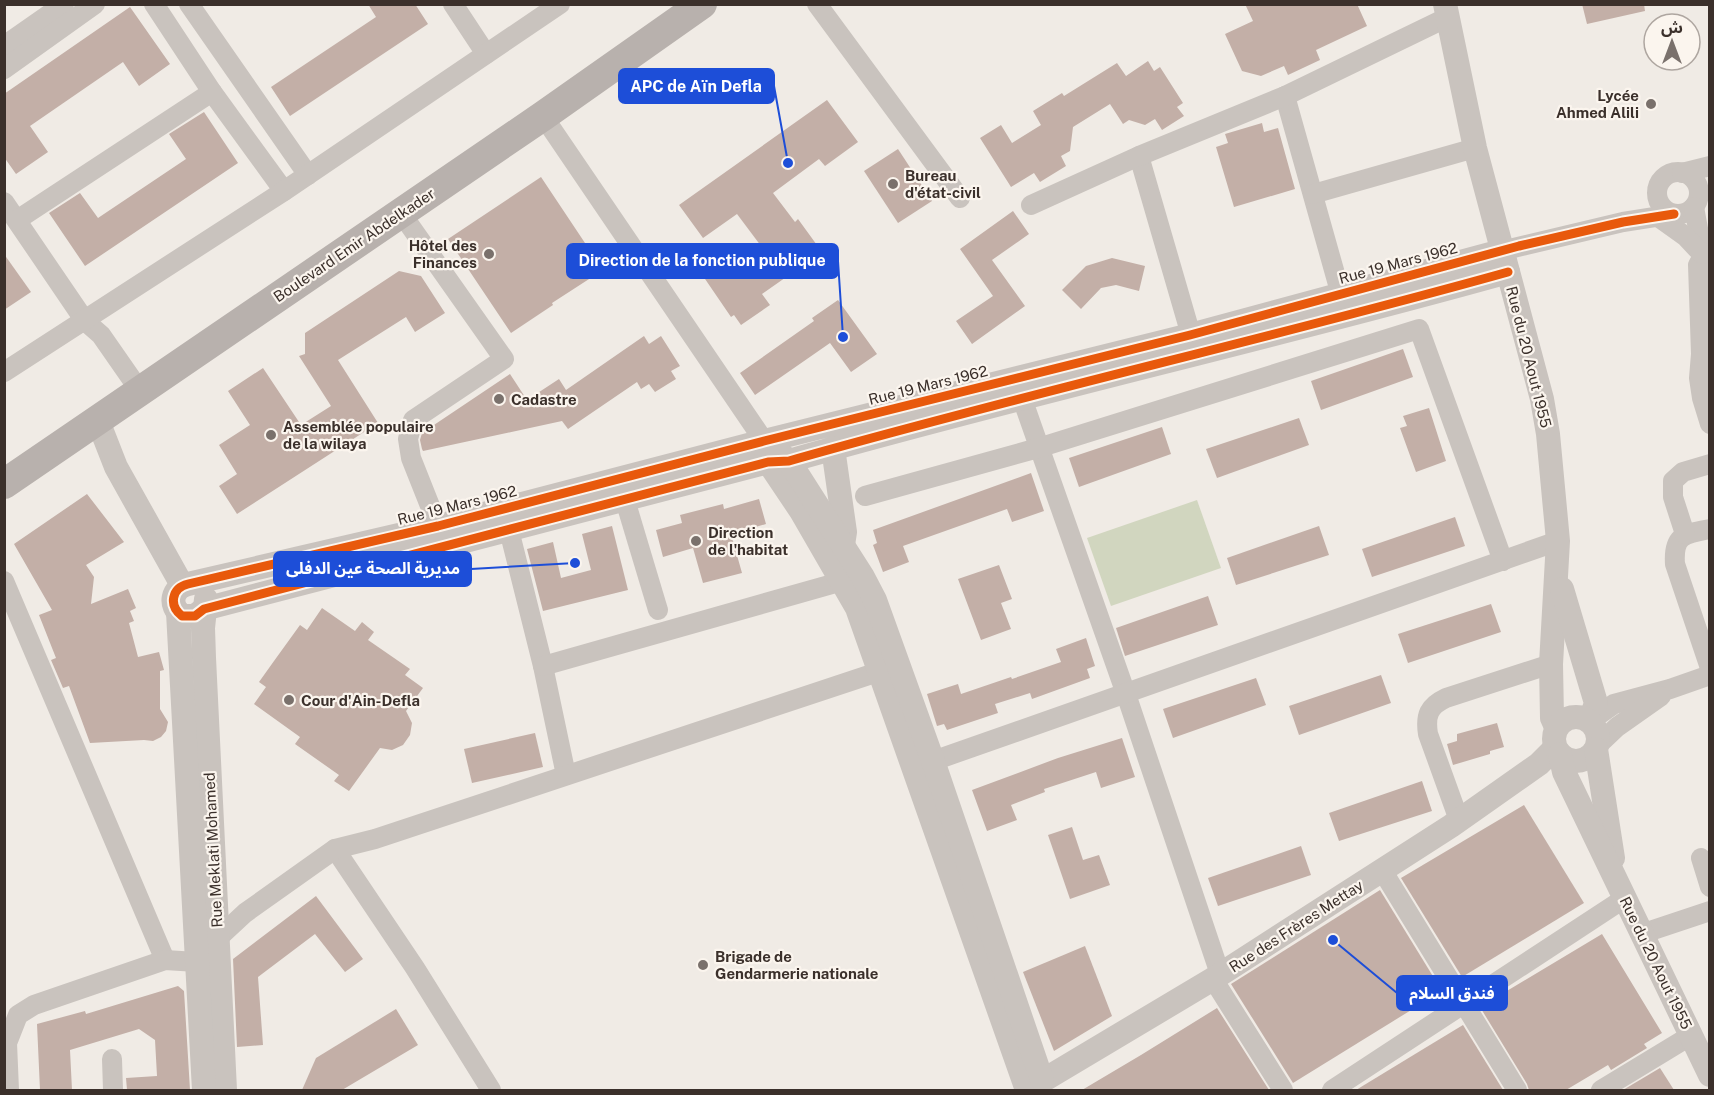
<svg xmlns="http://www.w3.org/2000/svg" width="1714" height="1095" font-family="'Public Sans','Noto Sans Arabic',sans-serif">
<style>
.green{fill:#d1d6bf}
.building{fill:#c3afa7}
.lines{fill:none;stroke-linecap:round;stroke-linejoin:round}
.minor{stroke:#c9c3be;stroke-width:20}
.tertiary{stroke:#c9c3be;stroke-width:24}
.primary{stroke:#b8b1ad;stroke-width:30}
.cycleway-casing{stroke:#fbf5ee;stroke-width:13}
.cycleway{stroke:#e8590c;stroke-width:9}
.poi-dot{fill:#7a716c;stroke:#fbf5ee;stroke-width:2}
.labels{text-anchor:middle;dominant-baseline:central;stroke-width:4.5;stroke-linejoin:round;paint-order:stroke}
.poi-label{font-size:15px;font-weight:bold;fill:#3b302b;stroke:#fbf5ee;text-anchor:start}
.street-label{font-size:15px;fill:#3b302b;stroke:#fbf5ee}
.leader{fill:none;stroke:#1d4ed8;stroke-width:2}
.callout-dot{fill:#1d4ed8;stroke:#fbf5ee;stroke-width:2}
.callout{fill:#1d4ed8;stroke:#1d4ed8;stroke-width:2}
.callout-label{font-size:16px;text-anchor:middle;font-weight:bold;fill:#fff}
</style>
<rect width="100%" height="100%" fill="#f0ebe5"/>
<path class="green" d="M 1197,500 L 1221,568 L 1111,606 L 1087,538 Z"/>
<g class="building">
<path d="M 368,4 L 415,4 L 428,24 L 290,116 L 271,87 L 376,17 Z"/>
<path d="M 1245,4 L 1357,4 L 1367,26 L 1316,50 L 1320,60 L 1288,75 L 1284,66 L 1261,76 L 1242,71 L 1225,34 L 1253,21 Z"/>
<path d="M 1582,4 L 1644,4 L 1645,11 L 1587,24 Z"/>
<path d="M 130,7 L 170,64 L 139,86 L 123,62 L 30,126 L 48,152 L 16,174 L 4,157 L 4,94 Z"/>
<path d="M 1148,61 L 1154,71 L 1160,67 L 1183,103 L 1177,107 L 1184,116 L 1162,130 L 1155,119 L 1145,125 L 1129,120 L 1123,124 L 1110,104 L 1073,127 L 1070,151 L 1061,156 L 1066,166 L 1040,182 L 1034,173 L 1011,187 L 980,138 L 1001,125 L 1012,143 L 1041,125 L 1033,111 L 1062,93 L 1064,96 L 1117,63 L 1126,76 Z"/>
<path d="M 827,100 L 858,142 L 825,166 L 819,159 L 773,193 L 795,222 L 798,219 L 822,252 L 762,294 L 770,305 L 741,325 L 734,315 L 731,317 L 703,276 L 704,275 L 697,265 L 719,250 L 734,271 L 760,253 L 757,249 L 761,246 L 737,214 L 703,238 L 679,205 Z"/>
<path d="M 204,112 L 238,163 L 85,266 L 49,213 L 80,193 L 98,218 L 186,159 L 169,134 Z"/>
<path d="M 1262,123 L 1264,132 L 1278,128 L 1295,189 L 1234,207 L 1216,147 L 1228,143 L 1225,134 Z"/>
<path d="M 898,149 L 932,201 L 898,223 L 864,171 Z"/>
<path d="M 541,177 L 603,270 L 552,303 L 553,305 L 511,333 L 448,239 Z"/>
<path d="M 1013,211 L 1029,234 L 992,260 L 1025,306 L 972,344 L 956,321 L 993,296 L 960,249 Z"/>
<path d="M 4,254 L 31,292 L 4,310 Z"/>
<path d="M 1112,258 L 1145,266 L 1139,291 L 1116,285 L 1101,288 L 1081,309 L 1062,290 L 1086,266 Z"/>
<path d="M 399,271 L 421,276 L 445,313 L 415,332 L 406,317 L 338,360 L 378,423 L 237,514 L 219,486 L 237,474 L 219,445 L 250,425 L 228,391 L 263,368 L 301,425 L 331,406 L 299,356 L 305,354 L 305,333 Z"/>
<path d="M 838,300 L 877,354 L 851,372 L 830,343 L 755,395 L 740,373 L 814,321 L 812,318 Z"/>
<path d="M 644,336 L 649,344 L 661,336 L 680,366 L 671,371 L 676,379 L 655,392 L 649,384 L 641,389 L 637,382 L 568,429 L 562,421 L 423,451 L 422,449 L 420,440 L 422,433 L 510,374 L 527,400 L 559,379 L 566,390 Z"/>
<path d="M 1403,349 L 1413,377 L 1321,410 L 1311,381 Z"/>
<path d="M 1429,408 L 1446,461 L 1416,472 L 1400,428 L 1407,426 L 1403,416 Z"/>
<path d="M 1299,418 L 1309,445 L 1217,478 L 1206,449 Z"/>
<path d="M 1162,427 L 1171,454 L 1079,487 L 1069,458 Z"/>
<path d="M 1031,473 L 1044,511 L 1012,522 L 1007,509 L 903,546 L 909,562 L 883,572 L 873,545 L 877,543 L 873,530 Z"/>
<path d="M 87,494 L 124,542 L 86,565 L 94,577 L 91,604 L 128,589 L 136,608 L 130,611 L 134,621 L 129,623 L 138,657 L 159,652 L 164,670 L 160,671 L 160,709 L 168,722 L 166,731 L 161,737 L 153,741 L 144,740 L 90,743 L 69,686 L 63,688 L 51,660 L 56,658 L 39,615 L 52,610 L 14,544 Z"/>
<path d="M 759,499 L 766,524 L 731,534 L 742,573 L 703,583 L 693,548 L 663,557 L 656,530 L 682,523 L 680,515 L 723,504 L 724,509 Z"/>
<path d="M 1455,517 L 1465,546 L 1372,577 L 1362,549 Z"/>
<path d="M 612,526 L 628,590 L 543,611 L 527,549 L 553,542 L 561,578 L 591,570 L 582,534 Z"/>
<path d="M 1319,526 L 1329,555 L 1236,585 L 1227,558 Z"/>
<path d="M 999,565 L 1012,599 L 1001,603 L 1011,629 L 981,640 L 958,579 Z"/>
<path d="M 1208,596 L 1218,625 L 1125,656 L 1116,628 Z"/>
<path d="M 1491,604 L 1501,632 L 1408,663 L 1398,634 Z"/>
<path d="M 322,608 L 355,631 L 362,622 L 374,632 L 368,640 L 410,669 L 405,675 L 423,688 L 406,711 L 412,723 L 410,735 L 403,745 L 392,750 L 380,748 L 349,791 L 334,781 L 339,775 L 295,744 L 300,737 L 254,704 L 266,687 L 259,682 L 274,661 L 300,625 L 307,630 Z"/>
<path d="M 1086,638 L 1095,666 L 1087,669 L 1090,678 L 1032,699 L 1030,693 L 995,704 L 998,713 L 947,730 L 944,724 L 937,726 L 927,694 L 958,684 L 961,694 L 1011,677 L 1012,679 L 1061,662 L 1056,649 Z"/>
<path d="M 1381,675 L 1391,703 L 1299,735 L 1289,706 Z"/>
<path d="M 1256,678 L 1266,705 L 1173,738 L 1163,709 Z"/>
<path d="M 1497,723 L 1504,747 L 1490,751 L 1490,754 L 1453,765 L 1447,744 L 1457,741 L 1457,734 Z"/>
<path d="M 535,733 L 543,767 L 472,783 L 464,749 Z"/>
<path d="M 1122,738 L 1135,777 L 1101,788 L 1096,772 L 1044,789 L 1045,792 L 1011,805 L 1017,820 L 987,831 L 972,790 L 1058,758 Z"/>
<path d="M 1422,781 L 1432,811 L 1339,841 L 1329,813 Z"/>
<path d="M 1524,805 L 1584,903 L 1462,977 L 1401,878 Z"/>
<path d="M 1072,827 L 1083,860 L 1099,855 L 1110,885 L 1070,899 L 1048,835 Z"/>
<path d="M 1301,846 L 1311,875 L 1218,906 L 1208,878 Z"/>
<path d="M 1380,890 L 1442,991 L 1293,1083 L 1231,984 Z"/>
<path d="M 316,896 L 363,959 L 345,972 L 315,934 L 258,977 L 263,1045 L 237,1047 L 233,959 Z"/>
<path d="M 1602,934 L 1662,1033 L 1644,1044 L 1647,1048 L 1611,1070 L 1608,1065 L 1566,1090 L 1529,1090 L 1527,1084 L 1480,1007 Z"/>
<path d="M 1085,946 L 1112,1016 L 1054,1051 L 1023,972 Z"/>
<path d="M 178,986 L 184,991 L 190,1090 L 127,1090 L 126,1078 L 157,1076 L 155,1040 L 139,1029 L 70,1050 L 72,1090 L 40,1090 L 37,1024 L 85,1011 L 86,1014 Z"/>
<path d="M 1217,1008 L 1269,1090 L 1082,1090 L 1141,1055 Z"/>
<path d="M 396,1009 L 418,1045 L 342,1090 L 302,1090 L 316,1058 Z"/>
<path d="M 1463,1025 L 1503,1090 L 1356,1090 L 1425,1048 Z"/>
<path d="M 1660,1068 L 1674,1090 L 1623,1090 Z"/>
</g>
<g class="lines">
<g class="minor">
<path d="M 154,4 L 212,92 L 284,191"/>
<path d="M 189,4 L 308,175"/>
<path d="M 453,4 L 486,54"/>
<path d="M 817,4 L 960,198"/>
<path d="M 4,46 L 64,4"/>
<path d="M 4,69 L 95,4"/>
<path d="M 1285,96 L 1341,295"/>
<path d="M 543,116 L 764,441"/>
<path d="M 1139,156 L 1195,349"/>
<circle cx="1678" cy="193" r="21"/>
<path d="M 1682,173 L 1710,166"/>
<path d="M 1313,194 L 1475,148"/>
<path d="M 4,202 L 85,321 L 101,335 L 140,391"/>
<path d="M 1031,205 L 1139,156 L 1285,96 L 1448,17"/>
<path d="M 1694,207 L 1703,256 L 1698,265 L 1701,354 L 1699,378 L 1702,398 L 1710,424"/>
<path d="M 401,213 L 504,359 L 413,420 L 408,439 L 411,458 L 438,526"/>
<path d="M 1657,216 L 1685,236 L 1702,254"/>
<path d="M 17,220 L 212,92"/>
<path d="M 1501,251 L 1623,222 L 1674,214"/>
<path d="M 4,372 L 284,191 L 560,4"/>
<path d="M 1017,384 L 1126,694 L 1220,974"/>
<path d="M 865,496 L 1038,448 L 1419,329 L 1503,561"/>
<path d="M 625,500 L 658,610"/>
<path d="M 1710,529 C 1684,534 1673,535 1675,564 L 1710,668"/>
<path d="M 509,530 L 543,666 L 566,775"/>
<path d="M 1685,534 L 1673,497 L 1673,481 L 1683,472 L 1710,464"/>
<path d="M 4,581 L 165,960"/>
<path d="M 543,666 L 843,581"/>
<path d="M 1590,721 L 1614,704 L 1670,689 L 1710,675"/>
<path d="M 1598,745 L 1617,727 L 1661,696"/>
<path d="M 933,761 L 1558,541"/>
<path d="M 1459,820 L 1428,734 C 1425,715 1429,706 1446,698 L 1551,664"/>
<path d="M 335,849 L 415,968 L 491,1090"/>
<path d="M 1701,858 L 1710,887"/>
<path d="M 1382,870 L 1517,1090"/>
<path d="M 1641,934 L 1710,911"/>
<path d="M 217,939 L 245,913 L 335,849 L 375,839 L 881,671"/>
<path d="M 1213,979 L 1283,1090"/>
<path d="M 112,1059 L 113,1090"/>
<path d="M 9,1090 L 7,1043 L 18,1015 L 34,1005 L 165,960 L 197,962"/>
<path d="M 1332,1090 L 1625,898"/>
<path d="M 1601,1090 L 1690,1036"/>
</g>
<g class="tertiary">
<path d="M 1445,4 L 1475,148 L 1542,399 L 1548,434 L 1558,541 L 1551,664 L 1552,718 L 1556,727"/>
<path d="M 1501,251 L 1190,335 L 764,441 L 438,526 L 188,584 C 172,588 168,605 182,616 L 195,616 L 204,609 L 768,462 L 789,461 C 1027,393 1269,339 1508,272"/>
<path d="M 98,421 L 116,467 L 182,585"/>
<path d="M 833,448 L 845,532 L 843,545"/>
<path d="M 766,449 L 768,462 L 801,511 L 857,608 L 1027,1090 L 1213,979 L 1451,826 L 1539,764 L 1555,748"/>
<path d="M 777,451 L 789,461 L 863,577 L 875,600 L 933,761 L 1042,1080"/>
<path d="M 1562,589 L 1596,703 L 1590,721"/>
<path d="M 206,599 L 203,628 L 204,658 L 225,1090"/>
<path d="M 178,612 L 204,1090"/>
<circle cx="1576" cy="739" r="22"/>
<path d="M 1596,749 L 1613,858"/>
<path d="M 1560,754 L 1564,772 L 1710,1075"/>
</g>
<path class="primary" d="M 4,484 L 543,116 L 702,4"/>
<defs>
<path id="cycleway" d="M 1508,272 C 1269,339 1027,393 789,461 L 768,462 L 204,609 L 195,616 L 182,616 C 168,605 172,588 188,584 L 438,526 L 764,441 L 1190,335 L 1519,246 L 1623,222 L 1674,214"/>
</defs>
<use href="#cycleway" class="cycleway-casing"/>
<use href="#cycleway" class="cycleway"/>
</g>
<g class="poi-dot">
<circle cx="1651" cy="104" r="6"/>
<circle cx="893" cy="184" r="6"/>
<circle cx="489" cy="254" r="6"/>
<circle cx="499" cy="399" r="6"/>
<circle cx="271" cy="435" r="6"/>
<circle cx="696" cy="541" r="6"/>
<circle cx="289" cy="700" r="6"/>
<circle cx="703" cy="965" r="6"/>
</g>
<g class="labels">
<g class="poi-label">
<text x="1639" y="95" text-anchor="end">Lycée<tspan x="1639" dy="17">Ahmed Alili</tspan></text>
<text x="905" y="175">Bureau<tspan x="905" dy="17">d'état-civil</tspan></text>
<text x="477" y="245" text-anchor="end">Hôtel des<tspan x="477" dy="17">Finances</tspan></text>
<text x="511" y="399">Cadastre</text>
<text x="283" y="426">Assemblée populaire<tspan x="283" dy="17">de la wilaya</tspan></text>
<text x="708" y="532">Direction<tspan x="708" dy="17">de l'habitat</tspan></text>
<text x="301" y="700">Cour d'Ain-Defla</text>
<text x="715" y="956">Brigade de<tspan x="715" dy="17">Gendarmerie nationale</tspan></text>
</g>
<g class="street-label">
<text transform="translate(354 245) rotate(-34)">Boulevard Emir Abdelkader</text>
<text transform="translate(1398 263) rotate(-15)">Rue 19 Mars 1962</text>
<text transform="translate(1529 357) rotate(76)">Rue du 20 Aout 1955</text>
<text transform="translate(928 385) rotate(-14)">Rue 19 Mars 1962</text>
<text transform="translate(457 505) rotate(-14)">Rue 19 Mars 1962</text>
<text transform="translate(213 850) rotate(-93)">Rue Meklati Mohamed</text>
<text transform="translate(1296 926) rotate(-33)">Rue des Frères Mettay</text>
<text transform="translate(1656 963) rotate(64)">Rue du 20 Aout 1955</text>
</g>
</g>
<path class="leader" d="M788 163L774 86M843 337L838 261M575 563L471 569M1333 940L1397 993"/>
<g class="callout-dot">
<circle cx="788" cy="163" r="6"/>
<circle cx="843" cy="337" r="6"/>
<circle cx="575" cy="563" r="6"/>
<circle cx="1333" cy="940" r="6"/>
</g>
<g class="callout">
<rect x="619" y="69" width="155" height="34" rx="6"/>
<rect x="567" y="244" width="271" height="34" rx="6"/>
<rect x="274" y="552" width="197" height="34" rx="6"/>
<rect x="1397" y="976" width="110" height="34" rx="6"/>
</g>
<g class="callout-label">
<text x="696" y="92">APC de Aïn Defla</text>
<text x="702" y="266">Direction de la fonction publique</text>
<text x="373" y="574">مديرية الصحة عين الدفلى</text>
<text x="1452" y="999">فندق السلام</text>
</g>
<rect width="1714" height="1095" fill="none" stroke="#3b302b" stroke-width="12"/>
<g transform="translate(1672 42)"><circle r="28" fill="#fbf5ee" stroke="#aea6a0" stroke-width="1.5"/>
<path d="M0-4.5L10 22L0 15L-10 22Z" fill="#7a716c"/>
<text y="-9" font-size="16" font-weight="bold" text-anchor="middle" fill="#3b302b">ش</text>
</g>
</svg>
